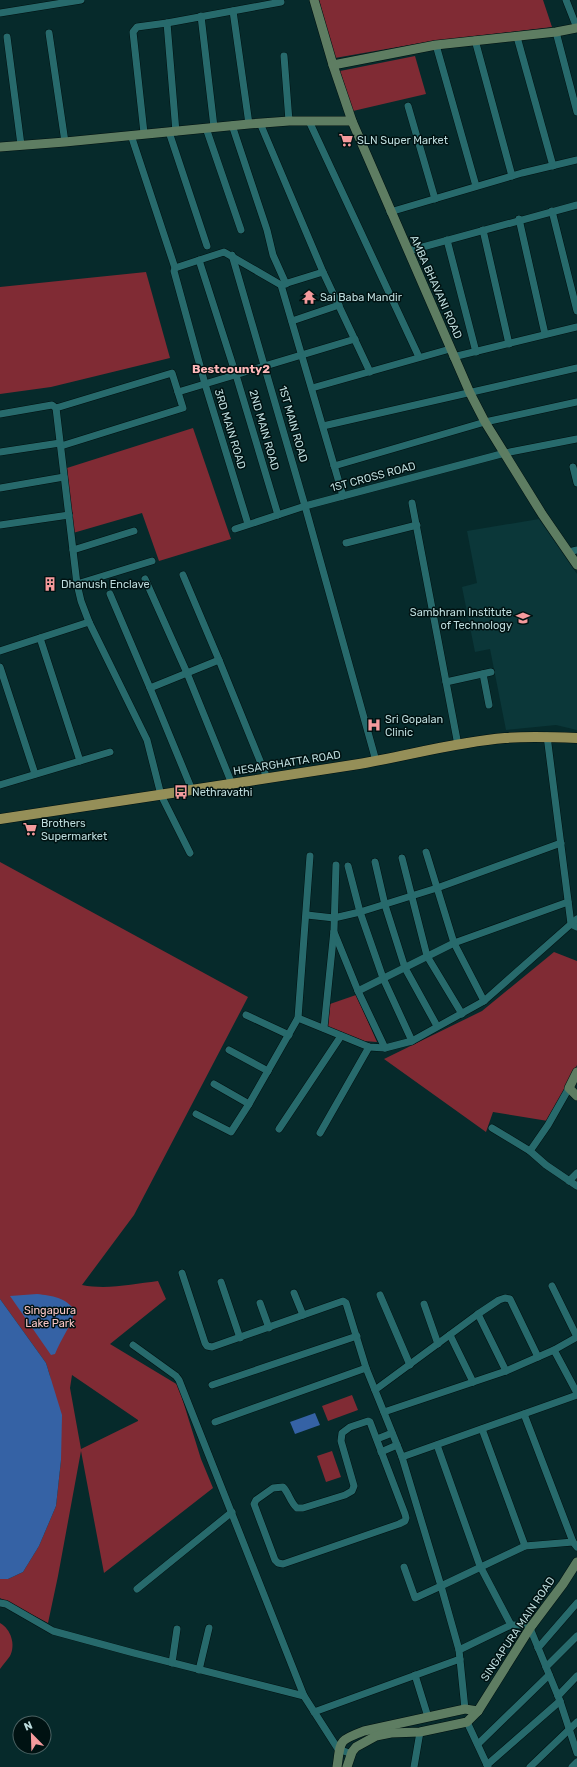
<svg xmlns="http://www.w3.org/2000/svg" width="577" height="1767" font-family="Rubik,sans-serif">
<style>
.built{fill:#0b3739}
.green{fill:#802b34;fill-rule:evenodd}
.water{fill:#3562a5}
.lines{fill:none;stroke-linecap:round;stroke-linejoin:round}
.street-casing{stroke:#011;stroke-width:8}
.secondary-casing{stroke:#011;stroke-width:10}
.primary-casing{stroke:#011;stroke-width:11}
.street{stroke:#276a6c;stroke-width:7}
.secondary{stroke:#5e7d62;stroke-width:9}
.primary{stroke:#958f58;stroke-width:10}
.labels{text-anchor:middle;dominant-baseline:central;stroke-width:3;stroke-linejoin:round;paint-order:stroke}
.poi-label{font-size:11px;fill:#bcdbdc;stroke:#001212;text-anchor:start}
.street-label{font-size:11px;fill:#bcdbdc;stroke:#001212}
.park-label{font-size:11px;fill:#f7c4c4;stroke:#001212}
.neighbourhood-label{font-size:12px;font-weight:bold;fill:#fdb8b9;stroke:#001212}
</style>
<rect width="100%" height="100%" fill="#062a2b"/>
<path class="built" d="M 539,519 L 577,574 L 577,730 L 556,725 L 506,730 L 490,649 L 475,652 L 462,587 L 477,583 L 467,531 Z"/>
<g class="green">
<path d="M 319,0 L 543,0 L 552,27 L 432,41 L 335,58 Z"/>
<path d="M 415,56 L 426,94 L 353,111 L 340,71 Z"/>
<path d="M 146,272 L 170,358 L 51,387 L 0,394 L 0,287 Z"/>
<path d="M 193,428 L 231,539 L 159,561 L 142,513 L 73,533 L 67,468 Z"/>
<path d="M 0,862 L 248,997 L 134,1215 L 82,1285 C 107,1290 133,1284 158,1281 L 166,1299 L 110,1344 L 178,1385 L 201,1459 L 213,1488 L 104,1573 L 81,1451 L 58,1576 L 48,1623 L 0,1598 L 0,1579 L 8,1579 L 23,1572 L 39,1546 L 56,1506 L 61,1460 L 50,1376 L 46,1363 L 0,1299 ZM 72,1375 L 138,1420 L 138,1421 L 81,1449 L 70,1388 Z"/>
<path d="M 554,952 L 577,961 L 577,1065 L 548,1121 L 493,1112 L 486,1132 L 384,1059 L 482,1011 Z"/>
<path d="M 356,995 L 377,1042 L 364,1041 L 328,1027 L 330,1004 Z"/>
<path d="M 352,1395 L 358,1410 L 328,1421 L 322,1406 Z"/>
<path d="M 332,1451 L 341,1477 L 326,1482 L 317,1456 Z"/>
<path d="M 0,1623 C 11,1629 16,1645 10,1656 C 7,1660 3,1665 0,1669 Z"/>
</g>
<g class="water">
<path d="M 37,1294 C 52,1296 66,1297 75,1311 C 71,1326 61,1339 55,1354 L 51,1355 L 10,1296 Z"/>
<path d="M 0,1299 L 46,1363 L 62,1415 L 61,1460 L 56,1506 L 39,1546 L 23,1572 L 8,1579 L 0,1579 Z"/>
<path d="M 315,1413 L 320,1425 L 295,1434 L 290,1422 Z"/>
</g>
<g class="lines">
<defs>
<g id="street">
<path d="M 566,0 L 577,28"/>
<path d="M 233,11 L 249,124"/>
<path d="M 0,13 L 81,0"/>
<path d="M 201,16 L 214,127"/>
<path d="M 556,32 L 577,112"/>
<path d="M 49,33 L 65,142"/>
<path d="M 7,37 L 21,145"/>
<path d="M 517,37 L 553,166"/>
<path d="M 475,40 L 512,176"/>
<path d="M 436,45 L 476,186"/>
<path d="M 284,56 L 289,121"/>
<path d="M 408,106 L 435,199"/>
<path d="M 309,121 L 419,357"/>
<path d="M 260,123 L 323,272 L 370,372"/>
<path d="M 232,125 L 267,230 L 273,255 L 286,284"/>
<path d="M 206,128 L 241,230"/>
<path d="M 169,132 L 207,246"/>
<path d="M 176,132 L 167,23 L 281,2"/>
<path d="M 144,133 L 133,32 L 137,27 L 167,23"/>
<path d="M 131,135 L 175,268"/>
<path d="M 552,211 L 577,311"/>
<path d="M 390,212 L 522,173 L 577,160"/>
<path d="M 519,219 L 545,334"/>
<path d="M 483,230 L 509,344"/>
<path d="M 447,240 L 476,352"/>
<path d="M 408,251 L 577,205"/>
<path d="M 232,255 L 305,506 L 376,761"/>
<path d="M 199,260 L 236,375 L 278,515"/>
<path d="M 281,285 L 343,496"/>
<path d="M 292,321 L 339,305"/>
<path d="M 453,357 L 577,327"/>
<path d="M 312,388 L 450,349"/>
<path d="M 178,392 L 355,339"/>
<path d="M 56,408 L 172,373 L 183,408 L 61,446"/>
<path d="M 0,414 L 52,405 L 56,408 L 77,584 L 81,601 L 89,622"/>
<path d="M 323,426 L 577,368"/>
<path d="M 0,452 L 60,443"/>
<path d="M 334,466 L 485,422 L 577,402"/>
<path d="M 573,467 L 577,483"/>
<path d="M 0,488 L 64,477"/>
<path d="M 412,503 L 458,745"/>
<path d="M 248,524 L 205,384 L 174,271 L 175,268 L 224,252 L 281,285 L 323,272"/>
<path d="M 0,525 L 69,515"/>
<path d="M 235,529 L 305,506 L 505,453 L 577,439"/>
<path d="M 346,543 L 417,525"/>
<path d="M 73,550 L 134,531"/>
<path d="M 569,552 L 577,550"/>
<path d="M 183,575 L 219,660"/>
<path d="M 145,579 L 187,673 L 232,784"/>
<path d="M 77,584 L 152,561"/>
<path d="M 110,594 L 150,688"/>
<path d="M 40,638 L 80,761"/>
<path d="M 0,651 L 89,622 L 147,740 L 161,795 L 190,853"/>
<path d="M 0,667 L 35,774"/>
<path d="M 483,674 L 489,705"/>
<path d="M 446,682 L 491,672"/>
<path d="M 0,785 L 110,752"/>
<path d="M 192,790 L 150,688 L 219,660 L 267,778"/>
<path d="M 426,852 L 454,943 L 484,1001"/>
<path d="M 402,858 L 427,956 L 462,1014"/>
<path d="M 375,862 L 385,905 L 405,968 L 437,1026"/>
<path d="M 348,866 L 360,912 L 383,978 L 412,1041"/>
<path d="M 307,915 L 334,918 L 360,912 L 437,888 L 561,843"/>
<path d="M 577,919 L 571,924 L 577,927"/>
<path d="M 334,932 L 358,991"/>
<path d="M 246,1015 L 289,1035"/>
<path d="M 298,1018 L 369,1047 L 385,1048 L 412,1041 L 484,1001 L 571,924 L 547,736"/>
<path d="M 324,1028 L 334,930 L 336,865"/>
<path d="M 385,1048 L 358,991 L 454,943 L 568,902"/>
<path d="M 229,1050 L 268,1071"/>
<path d="M 214,1084 L 249,1104"/>
<path d="M 569,1088 L 548,1125 L 530,1151 L 546,1165 L 577,1186"/>
<path d="M 196,1114 L 231,1132 L 249,1104 L 298,1018 L 310,856"/>
<path d="M 492,1128 L 530,1151"/>
<path d="M 279,1129 L 341,1036"/>
<path d="M 320,1133 L 369,1047"/>
<path d="M 569,1181 L 577,1173"/>
<path d="M 182,1273 L 205,1343 L 207,1346 L 212,1347 L 343,1301 L 346,1303 L 366,1368 L 402,1457 L 441,1586 L 525,1546 L 573,1542 L 577,1547"/>
<path d="M 221,1282 L 240,1338"/>
<path d="M 552,1286 L 577,1337 L 554,1350"/>
<path d="M 294,1293 L 303,1315"/>
<path d="M 380,1295 L 410,1365"/>
<path d="M 260,1303 L 269,1328"/>
<path d="M 424,1304 L 438,1344"/>
<path d="M 478,1314 L 506,1371"/>
<path d="M 450,1335 L 473,1382"/>
<path d="M 133,1345 L 176,1376 L 179,1380 L 304,1696 L 338,1749 L 352,1754"/>
<path d="M 212,1385 L 357,1336"/>
<path d="M 375,1390 L 478,1314 L 499,1300 L 505,1298 L 510,1299 L 538,1357 L 554,1350 L 577,1393"/>
<path d="M 384,1412 L 506,1371 L 538,1357"/>
<path d="M 524,1414 L 573,1542"/>
<path d="M 368,1421 L 370,1422 L 405,1514 L 406,1518 L 405,1521 L 399,1524 L 283,1564 L 278,1563 L 275,1560 L 254,1504 L 256,1500 L 273,1488 L 283,1487 C 289,1493 290,1502 297,1508 L 303,1508 L 345,1495 L 352,1491 L 354,1486 L 341,1441 L 342,1433 L 350,1427 Z"/>
<path d="M 215,1422 L 366,1368"/>
<path d="M 482,1429 L 525,1546"/>
<path d="M 377,1439 L 392,1433"/>
<path d="M 437,1445 L 480,1566 L 511,1625"/>
<path d="M 381,1452 L 397,1445"/>
<path d="M 402,1457 L 577,1395"/>
<path d="M 404,1567 L 415,1598 L 441,1586 L 459,1650"/>
<path d="M 137,1589 L 232,1512"/>
<path d="M 0,1603 L 6,1604 L 53,1631 L 134,1653 L 304,1696"/>
<path d="M 530,1628 L 560,1701 L 577,1753"/>
<path d="M 538,1648 L 577,1603"/>
<path d="M 172,1663 L 177,1629"/>
<path d="M 546,1667 L 577,1636"/>
<path d="M 199,1670 L 209,1628"/>
<path d="M 415,1675 L 428,1717"/>
<path d="M 558,1696 L 577,1676"/>
<path d="M 465,1709 L 459,1650 L 511,1625 L 533,1625"/>
<path d="M 314,1712 L 460,1659"/>
<path d="M 467,1722 L 488,1767"/>
<path d="M 478,1744 L 549,1675"/>
<path d="M 487,1765 L 560,1701"/>
<path d="M 414,1767 L 420,1732"/>
<path d="M 530,1767 L 577,1722"/>
<path d="M 572,1767 L 577,1762"/>
</g>
<g id="secondary">
<path d="M 314,0 L 333,65 L 352,121 L 470,393 L 485,422 L 542,514 L 577,565"/>
<path d="M 333,65 L 436,45 L 556,32 L 577,28"/>
<path d="M 0,147 L 65,142 L 249,124 L 289,121 L 352,121"/>
<path d="M 577,1072 L 569,1088 L 577,1096"/>
<path d="M 337,1767 C 341,1741 337,1741 364,1731 L 465,1709 L 478,1711"/>
<path d="M 347,1767 L 352,1752 L 356,1747 L 376,1736 L 391,1733 L 420,1732 L 467,1722 L 478,1711 L 530,1628 L 563,1584 L 577,1562"/>
</g>
<path id="primary" d="M 0,819 C 120,801 239,783 359,764 C 407,756 455,742 505,738 C 529,736 553,737 577,738"/>
</defs>
<use href="#street" class="street-casing"/>
<use href="#secondary" class="secondary-casing"/>
<use href="#primary" class="primary-casing"/>
<use href="#street" class="street"/>
<use href="#secondary" class="secondary"/>
<use href="#primary" class="primary"/>
</g>
<defs>
<symbol id="supermarket-bare" viewBox="-9 -9 18 18"><path d="M-6-5.5h2.5l.6 2H6L4.5 2H-2.5L-4.4-4H-6ZM-1.5 3.2a1.3 1.3 0 1 0 .1 0ZM3 3.2a1.3 1.3 0 1 0 .1 0Z" fill="#f59b9d" stroke="#001212" stroke-width="2.5" paint-order="stroke"/></symbol>
<symbol id="temple-bare" viewBox="-9 -9 18 18"><path d="M0-6L5-2H3V0L6.5 2.5H4V6H1.5V3h-3V6H-4V2.5H-6.5L-3 0V-2H-5Z" fill="#f59b9d" stroke="#001212" stroke-width="2.5" paint-order="stroke"/></symbol>
<symbol id="building-bare" viewBox="-9 -9 18 18"><path d="M-4-6H4V6H1V3H-1V6H-4ZM-2.5-4.3h1.7v1.8h-1.7ZM.8-4.3h1.7v1.8H.8ZM-2.5-1h1.7V.8h-1.7ZM.8-1h1.7V.8H.8Z" fill="#f59b9d" stroke="#001212" stroke-width="2.5" paint-order="stroke"/></symbol>
<symbol id="university-bare" viewBox="-9 -9 18 18"><path d="M0-5L7-2L0 1L-7-2ZM-4 1L0 2.5L4 1V4Q0 6-4 4Z" fill="#f59b9d" stroke="#001212" stroke-width="2.5" paint-order="stroke"/></symbol>
<symbol id="hospital-bare" viewBox="-9 -9 18 18"><path d="M-5-5h3v3.5h4V-5h3V5h-3V1.5h-4V5h-3Z" fill="#f59b9d" stroke="#001212" stroke-width="2.5" paint-order="stroke"/></symbol>
<symbol id="bus-bare" viewBox="-9 -9 18 18"><path d="M-5-6H5V4H4V6H2V4H-2V6H-4V4H-5ZM-3.5-4V0h7V-4ZM-3.5 1.2v1.5H-2V1.2ZM2 1.2v1.5H3.5V1.2Z" fill="#f59b9d" stroke="#001212" stroke-width="2.5" paint-order="stroke"/></symbol>
</defs>
<g fill-rule="evenodd">
<use href="#supermarket-bare" x="336" y="130" width="20" height="20"/>
<use href="#temple-bare" x="299" y="287" width="20" height="20"/>
<use href="#building-bare" x="40" y="574" width="20" height="20"/>
<use href="#university-bare" x="513" y="608" width="20" height="20"/>
<use href="#hospital-bare" x="364" y="715" width="20" height="20"/>
<use href="#bus-bare" x="171" y="782" width="20" height="20"/>
<use href="#supermarket-bare" x="20" y="819" width="20" height="20"/>
</g>
<g class="labels">
<g class="poi-label">
<text x="357" y="140">SLN Super Market</text>
<text x="320" y="297">Sai Baba Mandir</text>
<text x="61" y="584">Dhanush Enclave</text>
<text x="512" y="612" text-anchor="end">Sambhram Institute<tspan x="512" dy="13">of Technology</tspan></text>
<text x="385" y="719">Sri Gopalan<tspan x="385" dy="13">Clinic</tspan></text>
<text x="192" y="792">Nethravathi</text>
<text x="41" y="823">Brothers<tspan x="41" dy="13">Supermarket</tspan></text>
</g>
<g class="street-label">
<text transform="translate(436 287) rotate(66)">AMBA BHAVANI ROAD</text>
<text transform="translate(293 424) rotate(74)">1ST MAIN ROAD</text>
<text transform="translate(230 429) rotate(73)">3RD MAIN ROAD</text>
<text transform="translate(264 430) rotate(74)">2ND MAIN ROAD</text>
<text transform="translate(373 477) rotate(-15)">1ST CROSS ROAD</text>
<text transform="translate(287 763) rotate(-9)">HESARGHATTA ROAD</text>
<text transform="translate(518 1629) rotate(-56)">SINGAPURA MAIN ROAD</text>
</g>
<g class="park-label">
<text x="50" y="1310">Singapura<tspan x="50" dy="13">Lake Park</tspan></text>
</g>
<g class="neighbourhood-label">
<text x="231" y="369">Bestcounty2</text>
</g>
</g>
<g transform="translate(32 1735) rotate(337)"><circle r="19" fill="#001212" stroke="#4b6263"/>
<path d="M0-3L7 15L0 10L-7 15Z" fill="#f59b9d"/>
<text y="-6" font-size="11" font-weight="bold" text-anchor="middle" fill="#bcdbdc">N</text>
</g>
</svg>
